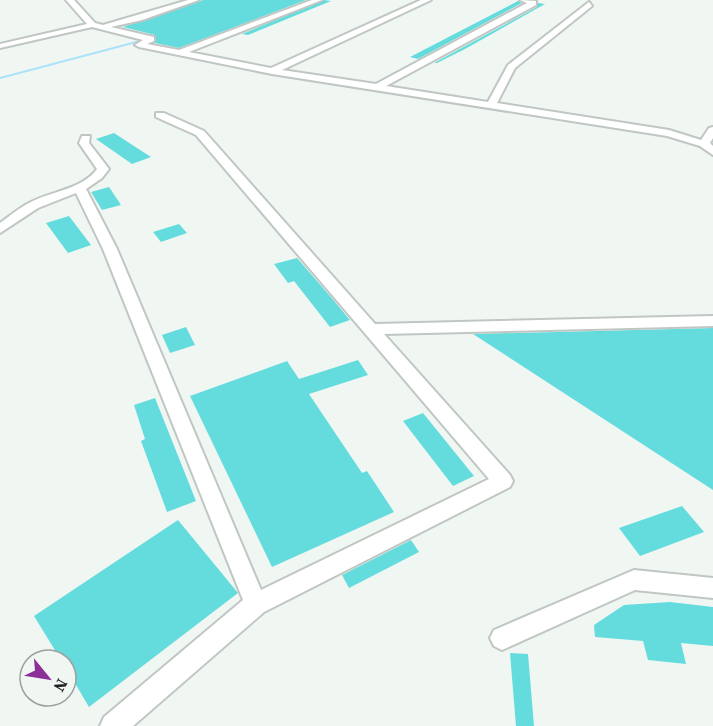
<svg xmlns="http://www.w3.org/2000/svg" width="713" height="726" font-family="'Source Serif 4',serif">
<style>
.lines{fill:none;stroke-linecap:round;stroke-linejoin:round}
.stream{stroke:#abe1f9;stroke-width:2}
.building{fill:#64dcdd}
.minor-casing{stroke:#c0c7c3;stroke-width:4}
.minor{fill:#fff;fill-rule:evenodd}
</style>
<rect width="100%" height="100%" fill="#f0f7f3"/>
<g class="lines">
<path class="stream" d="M 0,78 L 140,41"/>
</g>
<g class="building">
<path d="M 203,0 L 306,0 L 179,48 L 155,43 L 155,35 L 123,27 Z"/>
<path d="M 324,0 L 331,1 L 248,35 L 242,34 Z"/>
<path d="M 518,1 L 522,3 L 418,59 L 410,57 Z"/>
<path d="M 538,3 L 545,4 L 465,49 L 437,63 L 434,63 L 537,7 Z"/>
<path d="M 114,133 L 117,135 L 151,157 L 132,164 L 96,139 Z"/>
<path d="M 109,187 L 121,205 L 102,210 L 91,192 Z"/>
<path d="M 69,216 L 91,245 L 68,253 L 46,223 Z"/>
<path d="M 179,224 L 187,233 L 161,242 L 153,232 Z"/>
<path d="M 297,258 L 330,296 L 350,320 L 330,327 L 294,281 L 288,283 L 274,264 Z"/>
<path d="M 186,327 L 195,345 L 170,353 L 162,335 Z"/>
<path d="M 713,328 L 713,490 L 473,334 Z"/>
<path d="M 358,360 L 368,375 L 309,394 L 362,473 L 367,471 L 394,512 L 272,567 L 190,396 L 287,361 L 299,379 Z"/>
<path d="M 155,398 L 196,501 L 167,512 L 141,441 L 145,439 L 134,405 Z"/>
<path d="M 423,413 L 474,476 L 453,486 L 403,421 Z"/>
<path d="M 682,506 L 704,532 L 640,556 L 619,528 Z"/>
<path d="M 178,520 L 238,593 L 89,707 L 66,668 L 66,660 L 61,660 L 34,616 Z"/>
<path d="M 411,540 L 419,552 L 349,588 L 342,575 Z"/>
<path d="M 670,602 L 713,607 L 713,646 L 681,643 L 686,664 L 648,660 L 643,641 L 595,637 L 594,625 L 624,605 Z"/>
<path d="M 510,653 L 528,654 L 534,726 L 516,726 Z"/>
</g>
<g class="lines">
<defs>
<g id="minor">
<path d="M 66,0 L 74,0 L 95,23 L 103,25 L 188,0 L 199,0 L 142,20 L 111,27 L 154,37 L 154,41 L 147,44 L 179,50 L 312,0 L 322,0 L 189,52 L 271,68 L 421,0 L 431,0 L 282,70 L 376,84 L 527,3 L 520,0 L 536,1 L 536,5 L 386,86 L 488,102 L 508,65 L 589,2 L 592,6 L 515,68 L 497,103 L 669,130 L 701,140 L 709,128 L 713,127 L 713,138 L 710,143 L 713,146 L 713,155 L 700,146 L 667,136 L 272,74 L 139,47 L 135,45 L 143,40 L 92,27 L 0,48 L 0,44 L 87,24 Z"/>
<path d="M 156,113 L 164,113 L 204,131 L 375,324 L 713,316 L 713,326 L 384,334 L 510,475 L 513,481 L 510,487 L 264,612 L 133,726 L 100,726 L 104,717 L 243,600 L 103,249 L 76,193 L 38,208 L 0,233 L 0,223 C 10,216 20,207 31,202 C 52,191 83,189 97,169 L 79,143 L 82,136 L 90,136 L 89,143 L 109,169 L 102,178 L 86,189 L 117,249 L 261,590 L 489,479 L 196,135 L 156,117 Z"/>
<path d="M 634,570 L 713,578 L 713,598 L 635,590 L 502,650 L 494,646 L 490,638 L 494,630 Z"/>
</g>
</defs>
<use href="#minor" class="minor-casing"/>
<use href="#minor" class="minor"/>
</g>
<g transform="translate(48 678) rotate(120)"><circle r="28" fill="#f0f7f3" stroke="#9ca19f" stroke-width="1.5"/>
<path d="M0-4.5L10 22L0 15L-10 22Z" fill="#8c2f99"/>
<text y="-9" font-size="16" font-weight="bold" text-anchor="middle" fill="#1e2120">N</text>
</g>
</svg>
